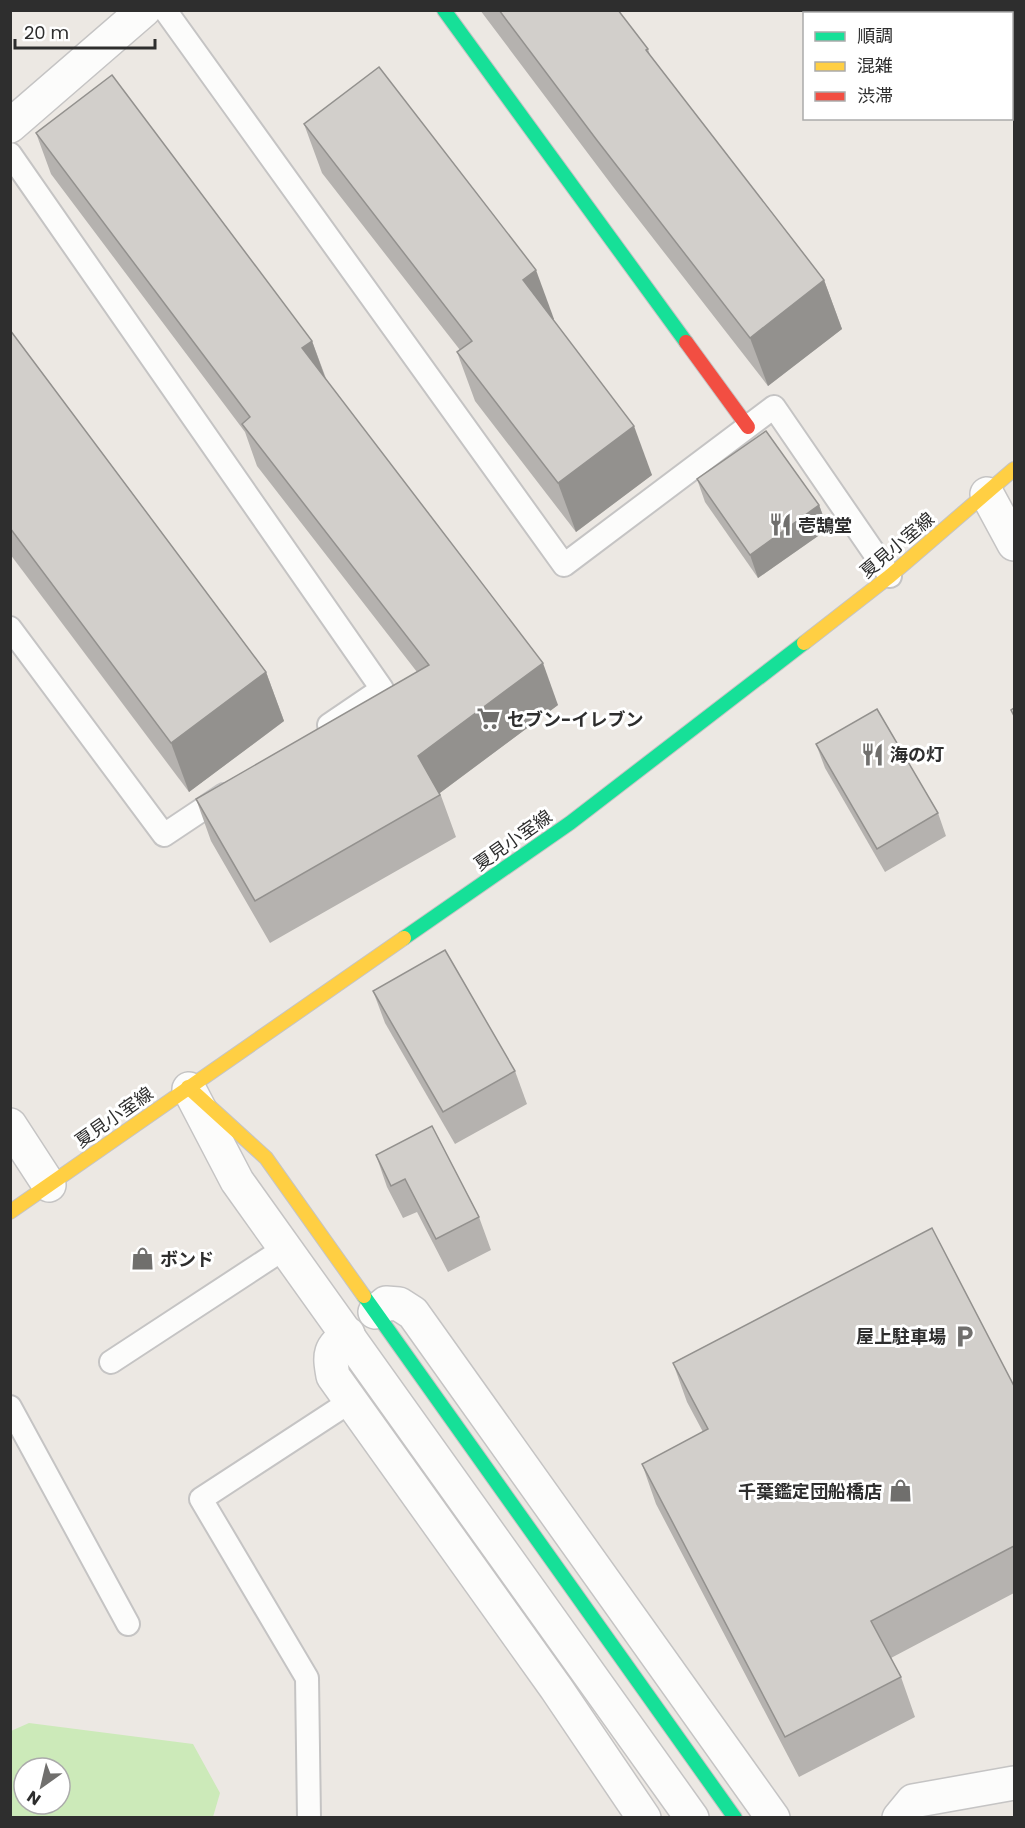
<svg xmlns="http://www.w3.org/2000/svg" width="1025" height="1828" font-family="Poppins,'Noto Sans JP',sans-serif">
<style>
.green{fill:#cceab9;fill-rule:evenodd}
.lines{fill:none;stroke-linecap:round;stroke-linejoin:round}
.lane-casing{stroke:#c5c4c4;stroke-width:26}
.street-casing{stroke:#c5c4c4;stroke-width:36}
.fast-casing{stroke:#c5c4c4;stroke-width:16}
.slow-casing{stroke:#c5c4c4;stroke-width:16}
.jam-casing{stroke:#c5c4c4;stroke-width:16}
.lane{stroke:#fcfcfb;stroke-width:22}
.street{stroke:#fcfcfb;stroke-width:33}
.fast{stroke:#16e098;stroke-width:14}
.slow{stroke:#ffcf43;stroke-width:14}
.jam{stroke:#f24e42;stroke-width:14}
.wall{fill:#b5b2af}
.shaded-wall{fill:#93918e}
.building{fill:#d2cfcb;stroke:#93918e;stroke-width:1.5}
.labels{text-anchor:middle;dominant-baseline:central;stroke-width:6;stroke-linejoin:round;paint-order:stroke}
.poi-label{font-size:18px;font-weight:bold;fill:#2e2e2e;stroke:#fff;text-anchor:start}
.street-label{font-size:18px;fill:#2e2e2e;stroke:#fff}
</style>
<rect width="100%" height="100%" fill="#ece8e3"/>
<path class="green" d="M 29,1723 L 193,1744 L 220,1793 L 213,1817 L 11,1817 L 11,1731 ZM 24,1768 L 60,1768 L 60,1804 L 24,1804 Z"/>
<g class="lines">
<defs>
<g id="lane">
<path d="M 165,10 L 564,565 L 774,407 L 890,576"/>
<path d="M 10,154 L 382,689 L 329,725"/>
<path d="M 10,628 L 164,835 L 224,795"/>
<path d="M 111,1362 L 285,1248"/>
<path d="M 10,1407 L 128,1624"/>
<path d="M 309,1818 L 307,1678 L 201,1499 L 351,1401"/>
</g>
<g id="street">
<path d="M 974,10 L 977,14"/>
<path d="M 1012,57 L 1014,61"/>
<path d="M 10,126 L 144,10"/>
<path d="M 987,494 L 1014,544"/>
<path d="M 189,1089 L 237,1181 L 692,1818"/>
<path d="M 10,1125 L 49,1185"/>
<path d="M 375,1312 L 386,1303 L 399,1304 L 413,1313 L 773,1818"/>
<path d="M 348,1334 C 329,1349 329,1353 333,1376 L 556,1688 L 644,1818"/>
<path d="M 899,1818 L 913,1801 L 1014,1783"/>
</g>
<g id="fast">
<path d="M 444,10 L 686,342"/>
<path d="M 404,938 L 570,823 L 804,643"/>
<path d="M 364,1296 L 735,1818"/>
</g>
<g id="slow">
<path d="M 804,643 L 890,576 L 1014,469"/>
<path d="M 188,1087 L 266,1158 L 364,1296"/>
<path d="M 10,1212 L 404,938"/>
</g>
<path id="jam" d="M 686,342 L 748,427"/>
</defs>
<use href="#lane" class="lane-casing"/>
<use href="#street" class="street-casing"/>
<use href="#fast" class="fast-casing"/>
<use href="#slow" class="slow-casing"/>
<use href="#jam" class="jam-casing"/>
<use href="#lane" class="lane"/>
<use href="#street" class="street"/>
<use href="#fast" class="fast"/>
<use href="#slow" class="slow"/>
<use href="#jam" class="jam"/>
</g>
<g class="wall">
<path d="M 480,10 L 618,10 L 648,49 L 650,55 L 824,280 L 842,329 L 768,386 L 614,188 Z"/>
<path d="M 304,124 L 554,319 L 553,320 L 652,475 L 576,532 L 475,401 L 457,352 L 460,350 L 322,173 Z"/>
<path d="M 36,133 L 312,341 L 327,381 L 558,705 L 440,793 L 456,837 L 270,943 L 211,841 L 196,799 L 417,672 L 257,466 L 245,432 L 51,174 Z"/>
<path d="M 10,330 L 266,672 L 284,721 L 189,792 L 10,554 Z"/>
<path d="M 697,479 L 819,505 L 828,529 L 758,578 L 705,502 Z"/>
<path d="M 816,744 L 938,813 L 946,836 L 885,872 L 825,768 Z"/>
<path d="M 373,991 L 515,1071 L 527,1104 L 455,1144 L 385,1023 Z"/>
<path d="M 376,1155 L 479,1217 L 491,1250 L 448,1272 L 417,1212 L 403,1218 L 387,1187 Z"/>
<path d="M 673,1363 L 1014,1386 L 1014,1593 L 891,1658 L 901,1677 L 915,1717 L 799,1777 L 656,1504 L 642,1464 L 703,1432 L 687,1402 Z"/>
</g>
<g class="shaded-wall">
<path d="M 536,270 L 554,319 L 540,329 L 523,280 Z"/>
<path d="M 824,280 L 842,329 L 768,386 L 750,338 Z"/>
<path d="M 312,341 L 327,383 L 302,348 Z"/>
<path d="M 634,426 L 652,475 L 576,532 L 558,483 Z"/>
<path d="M 819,505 L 828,529 L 758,578 L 750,555 Z"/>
<path d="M 543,663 L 558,705 L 433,798 L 418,756 Z"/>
<path d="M 266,672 L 284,721 L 189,792 L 171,743 Z"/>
</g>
<g class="building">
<path d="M 499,10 L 618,10 L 648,49 L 646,50 L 824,280 L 750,338 L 596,139 Z"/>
<path d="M 379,67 L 536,270 L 523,280 L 634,426 L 558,483 L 457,352 L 472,341 L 304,124 Z"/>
<path d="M 112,75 L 312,341 L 302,348 L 543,663 L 418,756 L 440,795 L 255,901 L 196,799 L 429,665 L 242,424 L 250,417 L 36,133 Z"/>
<path d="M 10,330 L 266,672 L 171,743 L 10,528 Z"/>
<path d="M 766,431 L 819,505 L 750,555 L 697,479 Z"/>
<path d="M 1014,708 L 1014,716 L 1011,710 Z"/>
<path d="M 877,709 L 938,813 L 877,849 L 816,744 Z"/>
<path d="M 445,950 L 515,1071 L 443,1112 L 373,991 Z"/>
<path d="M 432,1126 L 479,1217 L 436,1239 L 405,1179 L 391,1186 L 376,1155 Z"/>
<path d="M 932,1228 L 1014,1386 L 1014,1546 L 871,1621 L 901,1677 L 785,1737 L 642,1464 L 708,1429 L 673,1363 Z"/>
</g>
<defs>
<symbol id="restaurant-bare" viewBox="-9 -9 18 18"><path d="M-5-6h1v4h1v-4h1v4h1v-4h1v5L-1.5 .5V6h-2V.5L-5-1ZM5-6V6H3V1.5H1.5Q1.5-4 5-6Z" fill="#706f6d" stroke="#fff" stroke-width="2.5" paint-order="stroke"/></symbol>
<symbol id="supermarket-bare" viewBox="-9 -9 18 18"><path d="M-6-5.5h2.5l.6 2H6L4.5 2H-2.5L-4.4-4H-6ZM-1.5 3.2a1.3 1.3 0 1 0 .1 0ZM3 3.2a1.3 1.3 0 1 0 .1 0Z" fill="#706f6d" stroke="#fff" stroke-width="2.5" paint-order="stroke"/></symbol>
<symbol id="shop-bare" viewBox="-9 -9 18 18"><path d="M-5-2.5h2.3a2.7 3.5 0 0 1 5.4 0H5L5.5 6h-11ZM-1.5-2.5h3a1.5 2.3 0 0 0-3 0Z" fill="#706f6d" stroke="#fff" stroke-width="2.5" paint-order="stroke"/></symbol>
<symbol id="parking-bare" viewBox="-9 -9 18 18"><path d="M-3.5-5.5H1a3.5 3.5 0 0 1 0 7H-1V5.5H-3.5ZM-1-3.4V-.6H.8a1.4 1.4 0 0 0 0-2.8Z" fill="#706f6d" stroke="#fff" stroke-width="2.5" paint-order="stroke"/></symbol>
</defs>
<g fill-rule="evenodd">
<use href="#restaurant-bare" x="764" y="508" width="33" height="33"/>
<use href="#supermarket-bare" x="472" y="702" width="33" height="33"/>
<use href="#restaurant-bare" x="856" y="738" width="33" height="33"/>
<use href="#shop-bare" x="126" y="1242" width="33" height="33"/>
<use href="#parking-bare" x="948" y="1320" width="33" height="33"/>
<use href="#shop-bare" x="884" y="1474" width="33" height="33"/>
</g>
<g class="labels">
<g class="poi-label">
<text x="798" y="525">壱鵠堂</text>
<text x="507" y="719">セブン-イレブン</text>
<text x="890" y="754">海の灯</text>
<text x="160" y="1259">ボンド</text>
<text x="946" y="1336" text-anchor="end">屋上駐車場</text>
<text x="882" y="1491" text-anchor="end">千葉鑑定団船橋店</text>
</g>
<g class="street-label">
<text transform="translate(897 545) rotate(-40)">夏見小室線</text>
<text transform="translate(513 840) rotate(-35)">夏見小室線</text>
<text transform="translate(114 1117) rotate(-35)">夏見小室線</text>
</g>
</g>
<rect width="1025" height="1828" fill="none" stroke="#2e2e2e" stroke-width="24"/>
<rect x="803" y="12" width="210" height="108" fill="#ffffff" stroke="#ababab" stroke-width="1.5"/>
<rect x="815" y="32" width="30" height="9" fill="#16e098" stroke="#ababab" stroke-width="1.5"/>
<text x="857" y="42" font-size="18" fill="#2e2e2e">順調</text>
<rect x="815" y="62" width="30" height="9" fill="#ffcf43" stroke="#ababab" stroke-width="1.5"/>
<text x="857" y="72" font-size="18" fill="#2e2e2e">混雑</text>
<rect x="815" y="92" width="30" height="9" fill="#f24e42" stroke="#ababab" stroke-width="1.5"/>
<text x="857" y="102" font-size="18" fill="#2e2e2e">渋滞</text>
<g transform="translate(42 1786) rotate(214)"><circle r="28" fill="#ffffff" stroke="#ababab" stroke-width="1.5"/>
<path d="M0-4.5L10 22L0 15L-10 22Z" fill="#706f6d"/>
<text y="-9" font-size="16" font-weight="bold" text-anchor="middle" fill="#2e2e2e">N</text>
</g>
<path d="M15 39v9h140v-9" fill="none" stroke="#2e2e2e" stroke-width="3"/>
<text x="24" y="39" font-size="18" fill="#2e2e2e" stroke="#ffffff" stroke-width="4.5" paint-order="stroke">20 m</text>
</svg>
